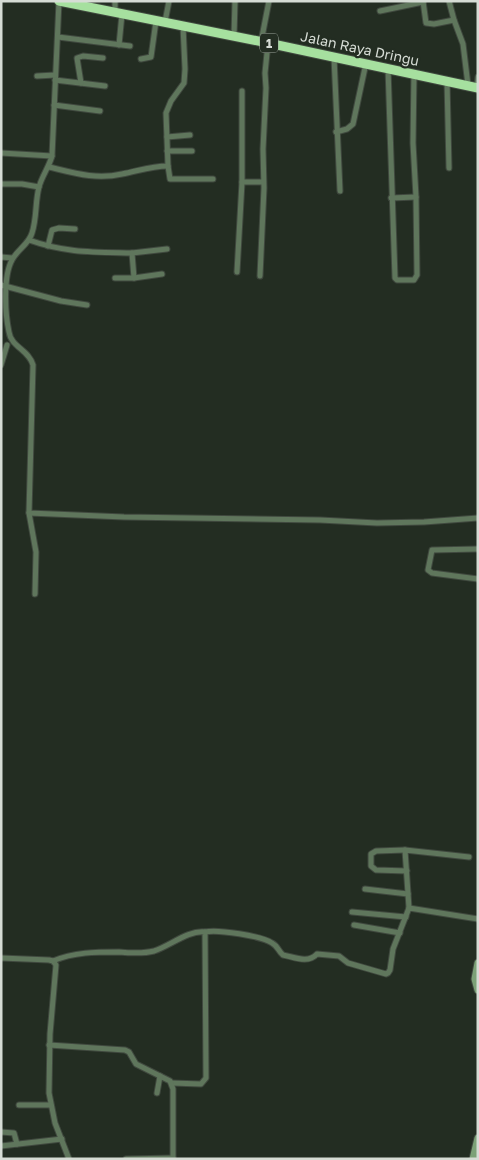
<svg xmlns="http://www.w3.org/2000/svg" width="479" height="1160" font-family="'Golos Text',sans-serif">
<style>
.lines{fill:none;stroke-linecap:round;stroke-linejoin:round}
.street-casing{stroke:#40493f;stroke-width:7}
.secondary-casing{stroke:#40493f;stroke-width:9}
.highway-casing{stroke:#40493f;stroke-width:11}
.street{stroke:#5f765c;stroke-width:5}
.secondary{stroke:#7ca177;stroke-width:7}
.highway{stroke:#a6e09f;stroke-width:9}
.labels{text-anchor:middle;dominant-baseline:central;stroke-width:4.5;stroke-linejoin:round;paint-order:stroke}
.shield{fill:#232d22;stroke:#a0a89f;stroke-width:1}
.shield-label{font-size:12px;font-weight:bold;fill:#d6dcd5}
.street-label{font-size:14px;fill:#d6dcd5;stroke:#232d22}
</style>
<rect width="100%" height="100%" fill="#232d22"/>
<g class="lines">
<defs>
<g id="street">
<path d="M 59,1 L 52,156 C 49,167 42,176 39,187 C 35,202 37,218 32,233 C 29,244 17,250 12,260 C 3,276 5,314 9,332 C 11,347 29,350 33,365 L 29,513 L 124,517 L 320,520 L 377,523 L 424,522 L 478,518"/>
<path d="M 423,1 L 426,23 L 434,24 L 454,20"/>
<path d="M 449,1 L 454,20 L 463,44 L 468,85"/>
<path d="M 380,11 L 423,2"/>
<path d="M 115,12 L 115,1"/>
<path d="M 165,22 L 169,1"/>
<path d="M 234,36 L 235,1"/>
<path d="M 58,37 L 130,46"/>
<path d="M 261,42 L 269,1"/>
<path d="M 119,45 L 122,14"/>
<path d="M 334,57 L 340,191"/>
<path d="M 141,59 L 151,57 L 156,21"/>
<path d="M 388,68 L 395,278 L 397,280 L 414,280 L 417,275 L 416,197 L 413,143 L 414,73"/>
<path d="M 37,76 L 55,75"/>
<path d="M 55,80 L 105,86"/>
<path d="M 447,81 L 449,168"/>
<path d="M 81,83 L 77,58 L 83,56 L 103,58"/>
<path d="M 477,87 L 478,77"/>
<path d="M 54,105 L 100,111"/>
<path d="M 336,132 L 347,129 L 353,124 L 366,63"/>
<path d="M 167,137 L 190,135"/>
<path d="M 167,151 L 192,151"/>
<path d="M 1,153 L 52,156"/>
<path d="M 168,166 L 170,179 L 213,179"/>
<path d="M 49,167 C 74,173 96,180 122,174 C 138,171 151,166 168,166 L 166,113 L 171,101 L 184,83 L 185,69 L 183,26"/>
<path d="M 242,182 L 263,182"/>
<path d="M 1,184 L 22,184 L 39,187"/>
<path d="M 391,198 L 416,197"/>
<path d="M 29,240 C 65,253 95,252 132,253 L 134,278 L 115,278"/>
<path d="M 48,246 L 52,230 L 59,228 L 75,229"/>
<path d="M 132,253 L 167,249"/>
<path d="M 1,257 L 12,258"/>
<path d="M 237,272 L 242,182 L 242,91"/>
<path d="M 260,276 L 264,188 L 263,149 L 266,88 L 265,73 L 268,43"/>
<path d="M 134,278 L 162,274"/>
<path d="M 1,285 L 61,301 L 87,305"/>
<path d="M 1,365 L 7,345"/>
<path d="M 29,513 L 36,552 L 35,594"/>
<path d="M 478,549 L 432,550 L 428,570 L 432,573 L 478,579"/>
<path d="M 405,850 L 376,851 L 371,854 L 371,866 L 376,870 L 407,871"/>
<path d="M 365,889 L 408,894"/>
<path d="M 409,908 L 405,850 L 469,857"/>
<path d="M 352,912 L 406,917"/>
<path d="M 354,925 L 400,933"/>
<path d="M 205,932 C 217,929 262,936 272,943 C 278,946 278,951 283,955 C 294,957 308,964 317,954 L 339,956 L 348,963 L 386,974 L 388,973 L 390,970 L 393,949 L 409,908 L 478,919"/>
<path d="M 1,958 L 49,960 L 53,961 L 56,965 L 50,1034 L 49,1093 L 55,1123 L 69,1159"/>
<path d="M 53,961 C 74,952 96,952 119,952 C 130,953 143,954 154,951 C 170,946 188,930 205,932 L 206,1078 L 201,1084 L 172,1083"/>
<path d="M 49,1045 L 125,1050 L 129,1052 L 136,1064 L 170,1081 L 173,1089 L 173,1159"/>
<path d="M 157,1093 L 160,1076"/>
<path d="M 19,1105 L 50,1105"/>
<path d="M 1,1132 L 14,1133 L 17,1144"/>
<path d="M 1,1146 L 62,1139"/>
<path d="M 126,1159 L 173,1158"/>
</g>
<g id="secondary">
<path d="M 478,963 L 475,979 L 478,990"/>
<path d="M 473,1159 L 478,1138"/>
</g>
<path id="highway" d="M 59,1 L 268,43 L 478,88"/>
</defs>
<use href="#street" class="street-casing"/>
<use href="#secondary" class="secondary-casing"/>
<use href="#highway" class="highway-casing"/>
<use href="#street" class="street"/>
<use href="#secondary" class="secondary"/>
<use href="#highway" class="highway"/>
</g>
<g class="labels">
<rect class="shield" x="260" y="33.5" width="18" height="19" rx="4"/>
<g class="shield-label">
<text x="269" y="43">1</text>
</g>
<g class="street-label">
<text transform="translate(360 48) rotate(12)">Jalan Raya Dringu</text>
</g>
</g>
<rect width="479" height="1160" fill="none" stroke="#d6dcd5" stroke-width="5"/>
</svg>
